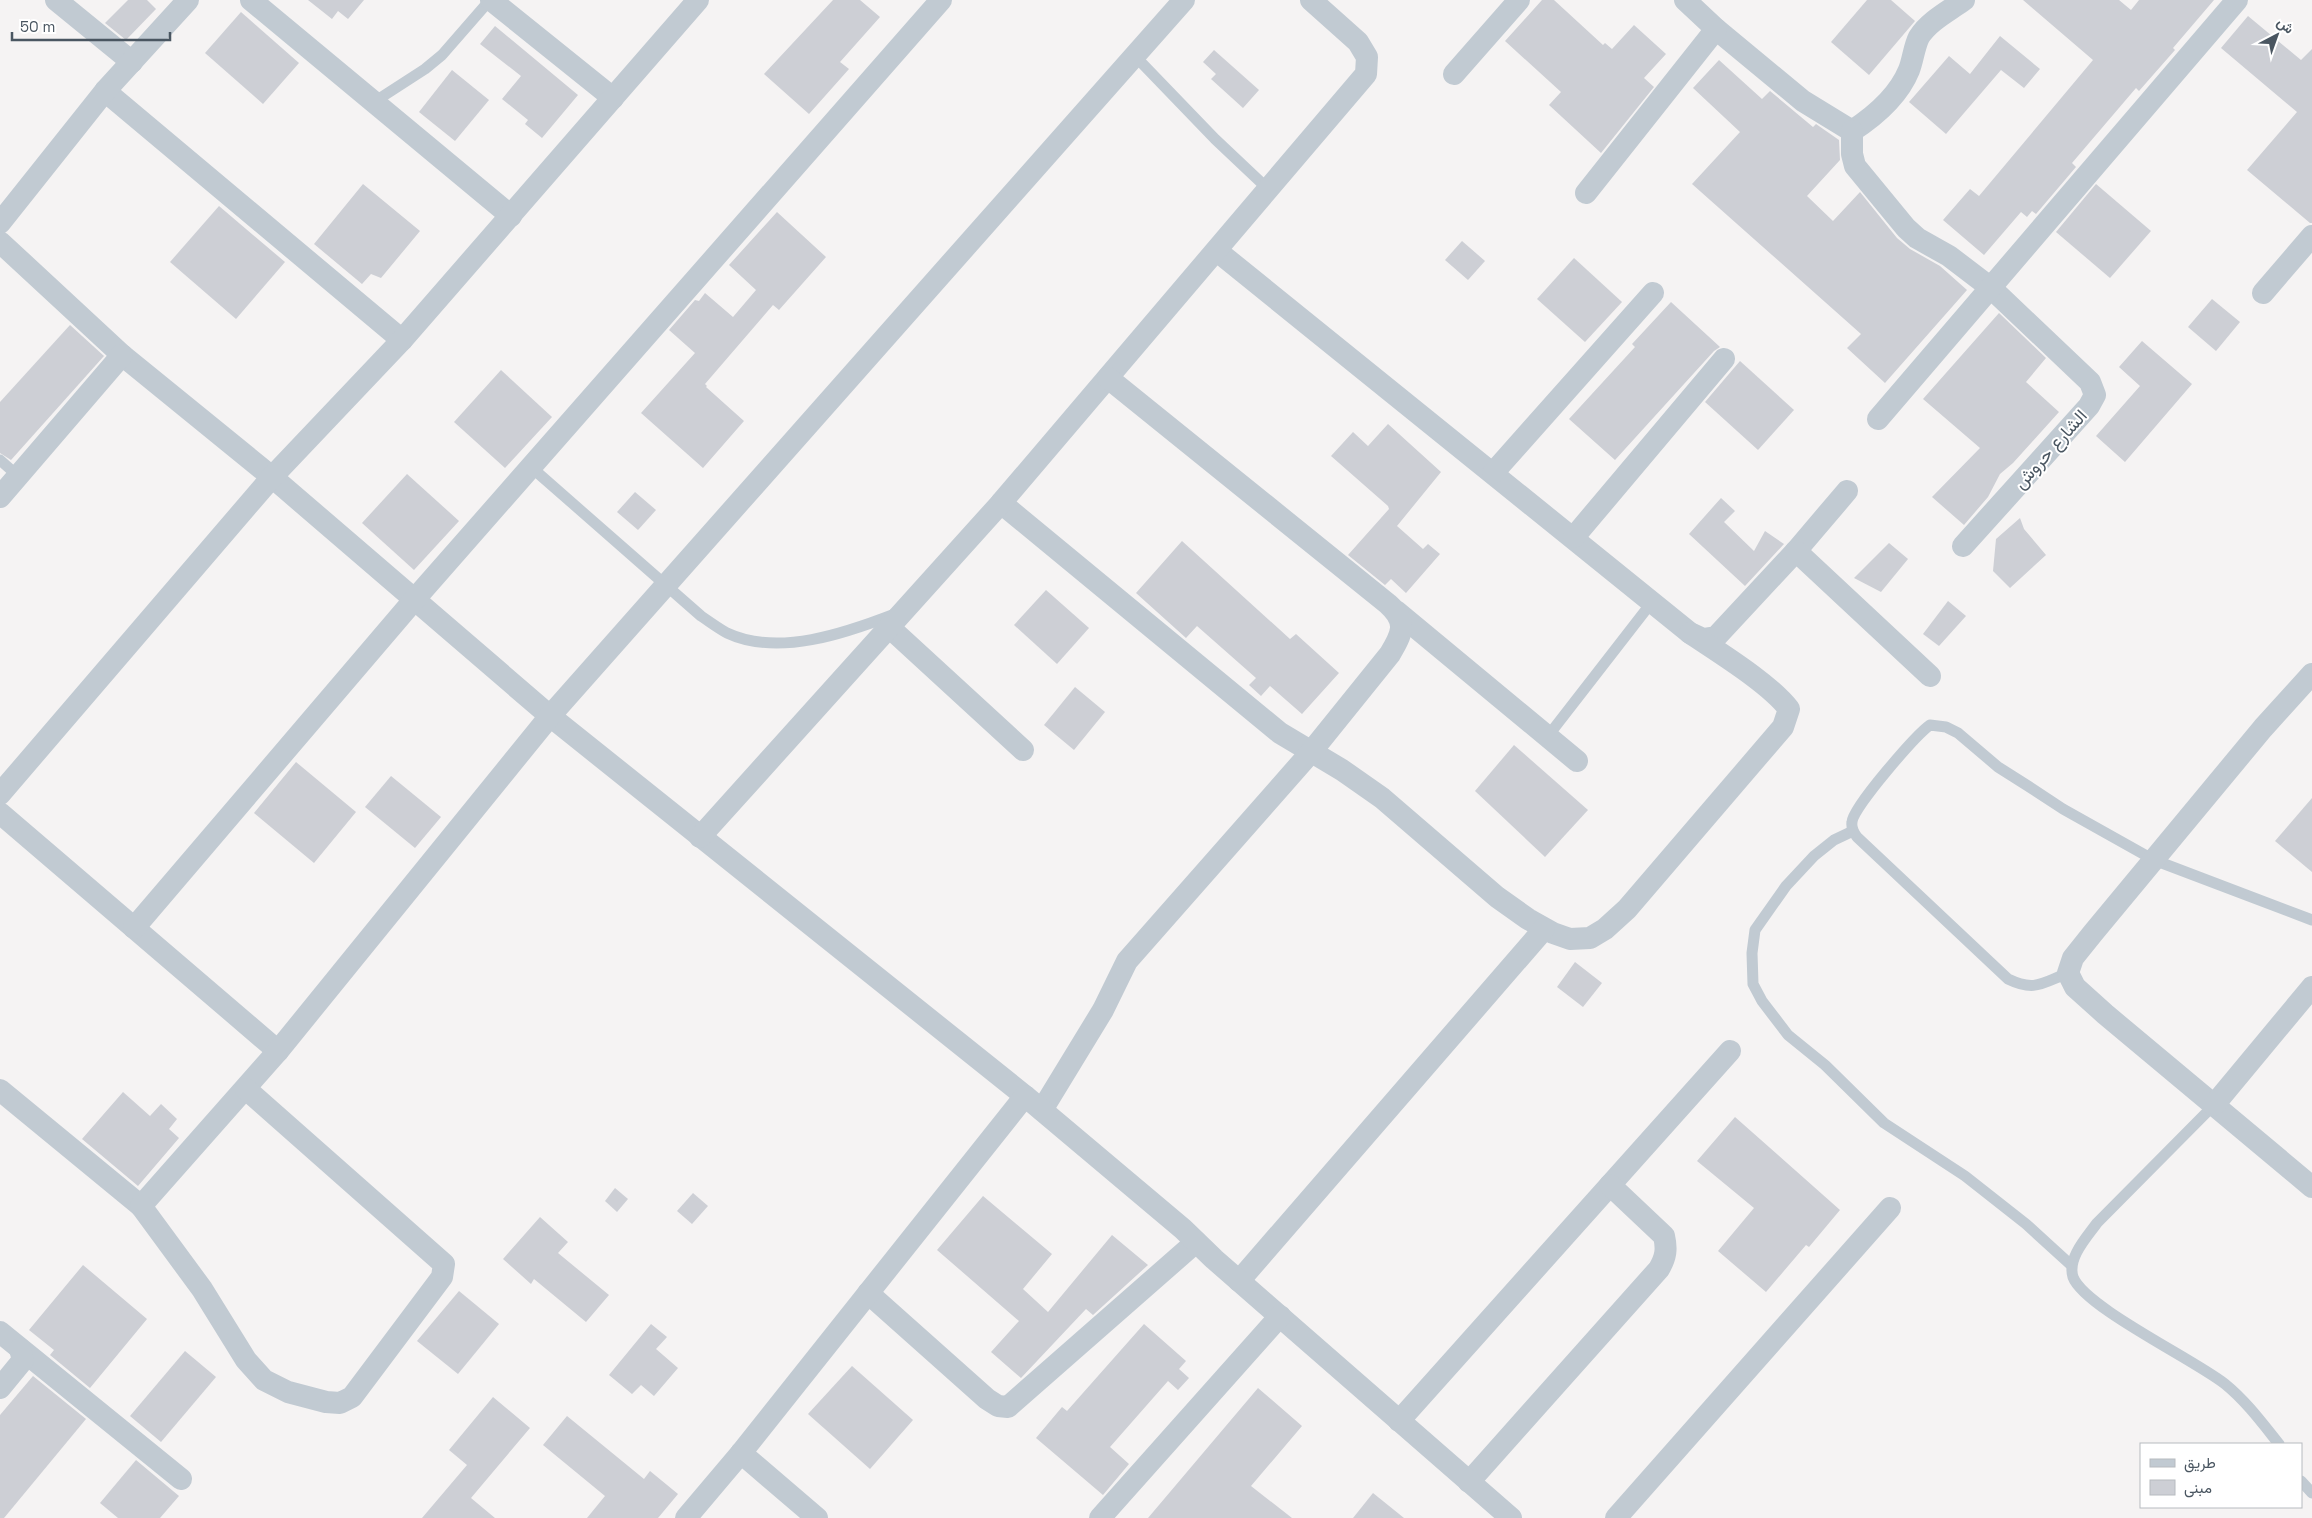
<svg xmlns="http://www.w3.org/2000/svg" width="2312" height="1518" font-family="'Space Grotesk',Vazirmatn,sans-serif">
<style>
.building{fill:#cdcfd5}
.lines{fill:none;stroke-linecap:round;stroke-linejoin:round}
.service{stroke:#c1cad2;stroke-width:11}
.minor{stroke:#c1cad2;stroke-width:22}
.labels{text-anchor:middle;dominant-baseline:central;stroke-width:4;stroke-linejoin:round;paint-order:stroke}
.street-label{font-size:18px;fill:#4a5661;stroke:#fff}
</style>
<rect width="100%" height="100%" fill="#f5f3f3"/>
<g class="building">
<path d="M 128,0 L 147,0 L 156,9 L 126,40 L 105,23 Z"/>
<path d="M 308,0 L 364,0 L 348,19 L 338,11 L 332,19 Z"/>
<path d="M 833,0 L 860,0 L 880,17 L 840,62 L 849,69 L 809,114 L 764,74 Z"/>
<path d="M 1542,0 L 1554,0 L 1603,45 L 1605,43 L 1612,49 L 1634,25 L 1666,54 L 1644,78 L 1654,87 L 1601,153 L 1549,105 L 1561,92 L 1505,41 Z"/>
<path d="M 1867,0 L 1891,0 L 1915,21 L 1869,75 L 1831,42 Z"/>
<path d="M 2023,0 L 2119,0 L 2131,10 L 2139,0 L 2214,0 L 2173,48 L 2175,50 L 2139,91 L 2136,88 L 2072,163 L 2076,167 L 2036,214 L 2032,211 L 2027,217 L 2021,212 L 1984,255 L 1943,220 L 1970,189 L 1979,196 L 2093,60 Z"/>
<path d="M 241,12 L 299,63 L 263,104 L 205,53 Z"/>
<path d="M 2248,16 L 2301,60 L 2312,49 L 2312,223 L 2310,223 L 2247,170 L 2297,112 L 2221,48 Z"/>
<path d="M 495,26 L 578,95 L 542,138 L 525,124 L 528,120 L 502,99 L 521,76 L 480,44 Z"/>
<path d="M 2000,36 L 2040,69 L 2024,88 L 2001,70 L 1946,134 L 1909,102 L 1949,56 L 1970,74 Z"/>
<path d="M 1214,50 L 1259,90 L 1243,108 L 1211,79 L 1216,74 L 1203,62 Z"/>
<path d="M 1719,60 L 1762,99 L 1770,91 L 1813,127 L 1816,124 L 1839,140 L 1840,160 L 1807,196 L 1833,221 L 1860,192 L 1897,238 L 1910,249 L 1940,266 L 1967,290 L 1885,383 L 1847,348 L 1861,334 L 1692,184 L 1740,132 L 1693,88 Z"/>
<path d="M 452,70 L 489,100 L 455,141 L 419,112 Z"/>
<path d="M 363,184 L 420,231 L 381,278 L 371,274 L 362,284 L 314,244 Z"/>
<path d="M 2096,184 L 2151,231 L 2110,278 L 2056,232 Z"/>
<path d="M 219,206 L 285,262 L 236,319 L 170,262 Z"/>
<path d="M 777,212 L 826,257 L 779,310 L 773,305 L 705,384 L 707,386 L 706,387 L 744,421 L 703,468 L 641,413 L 695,353 L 669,330 L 695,300 L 699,301 L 705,293 L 733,317 L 756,290 L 729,265 Z"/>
<path d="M 1462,241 L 1485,261 L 1468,280 L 1445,260 Z"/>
<path d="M 1574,258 L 1622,302 L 1585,342 L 1537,299 Z"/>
<path d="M 2212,299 L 2240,322 L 2216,351 L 2188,327 Z"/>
<path d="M 1671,302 L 1720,347 L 1714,351 L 1615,460 L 1569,419 L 1635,347 L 1632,344 Z"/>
<path d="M 1999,313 L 2046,358 L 2026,382 L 2059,412 L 2013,463 L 2000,474 L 1988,497 L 1964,525 L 1932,497 L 1980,448 L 1923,399 Z"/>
<path d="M 70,325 L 104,356 L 11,460 L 0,453 L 0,402 Z"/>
<path d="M 2142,341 L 2192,384 L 2125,462 L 2096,436 L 2140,386 L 2119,367 Z"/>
<path d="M 1740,361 L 1794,410 L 1758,450 L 1705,402 Z"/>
<path d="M 501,370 L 552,417 L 505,468 L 454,422 Z"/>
<path d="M 1388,424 L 1441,472 L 1397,526 L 1423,549 L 1428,544 L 1440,554 L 1406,593 L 1391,579 L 1385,585 L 1348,555 L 1389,509 L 1388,506 L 1331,456 L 1353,432 L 1368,446 Z"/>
<path d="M 407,474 L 459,521 L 414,570 L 362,523 Z"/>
<path d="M 635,492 L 656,510 L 638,530 L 617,512 Z"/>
<path d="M 1721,498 L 1735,511 L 1724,522 L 1754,551 L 1765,531 L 1784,544 L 1745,586 L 1689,534 Z"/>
<path d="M 2020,518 L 2024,529 L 2046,555 L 2010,588 L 1993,571 L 1996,539 Z"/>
<path d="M 1182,541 L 1290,639 L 1296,634 L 1339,673 L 1302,714 L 1270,686 L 1261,696 L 1249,685 L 1256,678 L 1197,626 L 1186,638 L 1136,593 Z"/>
<path d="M 1889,543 L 1908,559 L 1881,592 L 1854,578 Z"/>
<path d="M 1046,590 L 1089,628 L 1057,664 L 1014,625 Z"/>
<path d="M 1948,601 L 1966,616 L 1939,646 L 1923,634 Z"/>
<path d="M 1075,687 L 1105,712 L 1074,750 L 1044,725 Z"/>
<path d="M 1514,745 L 1588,810 L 1545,857 L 1475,791 Z"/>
<path d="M 296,762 L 356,812 L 314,863 L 254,813 Z"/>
<path d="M 391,776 L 441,817 L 415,848 L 365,807 Z"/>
<path d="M 2312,798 L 2312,872 L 2275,841 Z"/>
<path d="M 1575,962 L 1602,983 L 1583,1007 L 1557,987 Z"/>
<path d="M 123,1092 L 150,1116 L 161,1104 L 177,1119 L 169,1129 L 179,1138 L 138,1186 L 82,1139 Z"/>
<path d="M 1735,1117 L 1840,1210 L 1809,1247 L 1806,1245 L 1766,1292 L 1718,1251 L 1754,1208 L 1697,1161 Z"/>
<path d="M 615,1188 L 628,1199 L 617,1212 L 605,1201 Z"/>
<path d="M 693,1193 L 708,1206 L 692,1224 L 677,1211 Z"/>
<path d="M 983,1196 L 1052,1254 L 1023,1289 L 1048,1312 L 1112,1235 L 1148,1265 L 1093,1315 L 1086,1309 L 1021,1378 L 991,1352 L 1019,1321 L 937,1250 Z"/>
<path d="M 540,1217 L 568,1242 L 558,1253 L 609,1295 L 586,1322 L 534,1279 L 531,1284 L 503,1259 Z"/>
<path d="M 83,1265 L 147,1319 L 90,1388 L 50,1355 L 54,1350 L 29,1330 Z"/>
<path d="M 459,1291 L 499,1324 L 458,1374 L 417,1341 Z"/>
<path d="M 651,1324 L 667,1337 L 656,1349 L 678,1368 L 654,1396 L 641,1385 L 632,1394 L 609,1375 Z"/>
<path d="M 1144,1324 L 1186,1361 L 1179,1369 L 1189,1378 L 1178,1390 L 1168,1381 L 1110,1447 L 1129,1464 L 1103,1495 L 1036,1438 L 1062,1407 L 1067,1411 Z"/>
<path d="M 185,1351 L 216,1377 L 161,1442 L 130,1416 Z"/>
<path d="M 852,1366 L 913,1420 L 870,1469 L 808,1414 Z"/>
<path d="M 33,1376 L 86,1419 L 4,1518 L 0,1518 L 0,1415 Z"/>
<path d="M 1258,1388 L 1302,1426 L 1251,1486 L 1292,1518 L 1148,1518 Z"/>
<path d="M 493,1397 L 530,1428 L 471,1498 L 495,1518 L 422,1518 L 467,1465 L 449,1450 Z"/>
<path d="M 567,1416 L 644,1479 L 650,1471 L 678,1494 L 658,1518 L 587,1518 L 605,1496 L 543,1445 Z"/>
<path d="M 136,1460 L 179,1496 L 160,1518 L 118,1518 L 100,1503 Z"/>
<path d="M 1373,1493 L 1404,1518 L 1353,1518 Z"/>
</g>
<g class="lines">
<g class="service">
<path d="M 1135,56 L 1215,139 L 1269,190"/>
<path d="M 374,102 L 425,69 L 442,55 L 490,0"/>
<path d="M 0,460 L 18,476"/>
<path d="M 531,467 L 701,616 C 710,622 718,628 727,633 C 778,657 846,633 895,614"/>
<path d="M 1548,736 L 1652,602"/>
<path d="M 1853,831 L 1834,840 L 1814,856 L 1786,886 L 1755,930 L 1752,953 L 1753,984 L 1762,1001 L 1788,1035 L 1825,1065 L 1884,1123 L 1965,1176 L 2026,1224 L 2071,1265"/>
<path d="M 2068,973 C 2042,983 2035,992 2008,979 L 1857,837 C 1854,833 1851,828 1852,822 C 1853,807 1916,735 1930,725 L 1946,727 L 1958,733 L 1998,767 L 2028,786 L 2063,809 L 2154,860 L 2312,920"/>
<path d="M 2214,1105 L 2097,1223 C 2087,1237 2067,1258 2073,1277 C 2084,1307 2195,1360 2225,1384 C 2246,1401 2263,1424 2279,1444"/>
<path d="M 2301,1481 L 2312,1493"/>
</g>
<g class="minor">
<path d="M 56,0 L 132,62"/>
<path d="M 251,0 L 511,216"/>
<path d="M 491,0 L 613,98"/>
<path d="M 1685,0 L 1716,29 L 1803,101 L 1852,131 C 1875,116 1898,97 1909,70 C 1913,60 1914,47 1919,37 C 1929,21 1949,11 1964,0"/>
<path d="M 1454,74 L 1519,0"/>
<path d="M 105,91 L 402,340"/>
<path d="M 1852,131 L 1852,154 L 1855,166 L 1906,228 L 1917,238 L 1949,256 L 1991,288 L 2090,382 L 2095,395 L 2089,406 L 1963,546"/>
<path d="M 1586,193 L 1716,29"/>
<path d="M 0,223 L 105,91 L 188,0"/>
<path d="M 0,242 L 122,355 L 272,477 L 550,716 L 1025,1096"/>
<path d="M 1217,251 L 1690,633 L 1703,639 L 1716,637 L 1796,551 L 1847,491"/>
<path d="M 2263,293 L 2312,236"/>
<path d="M 1878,419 L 2237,0"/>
<path d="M 1493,473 L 1653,293"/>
<path d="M 0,497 L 122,355"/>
<path d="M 1001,503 L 1280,733 L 1342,770 L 1382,798 L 1497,897 L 1528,919 L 1553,933 L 1570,939 L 1590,938 L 1605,929 L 1627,909 L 1783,727 L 1789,709 C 1769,683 1718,652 1690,633"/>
<path d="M 1574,537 L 1724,359"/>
<path d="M 1796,551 L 1930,676"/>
<path d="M 1396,611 L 1577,761"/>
<path d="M 889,627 L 1023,750"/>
<path d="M 2312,674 L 2263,728 L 2093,933 L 2073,958 L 2068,973 L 2075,987 L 2105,1014 L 2312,1187"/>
<path d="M 0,794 L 272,477 L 402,340 L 698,0"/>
<path d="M 0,813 L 278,1051"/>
<path d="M 700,837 L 1001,503 L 1366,74 L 1367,57 L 1358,42 L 1311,0"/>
<path d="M 134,928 L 414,600 L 941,0"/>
<path d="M 0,1090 L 141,1206 L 278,1051 L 550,716 L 1184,0"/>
<path d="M 2214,1105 L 2312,987"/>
<path d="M 1042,1110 L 1103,1010 L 1127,961 L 1311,752 L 1390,654 C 1402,634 1408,622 1388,604 L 1108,378"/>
<path d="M 141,1206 L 202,1289 L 246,1360 L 264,1380 L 288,1392 L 326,1402 L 340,1403 L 352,1397 L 442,1277 L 444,1264 L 246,1089"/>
<path d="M 1239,1281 L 1544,929"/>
<path d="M 868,1293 L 987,1399 L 998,1406 L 1008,1407 L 1196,1242"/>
<path d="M 0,1332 L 181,1479"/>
<path d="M 0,1388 L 23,1360 L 20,1349"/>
<path d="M 1399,1421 L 1730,1051"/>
<path d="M 741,1453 L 817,1518"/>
<path d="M 1469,1482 L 1659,1269 C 1666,1257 1667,1249 1664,1236 L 1610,1185"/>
<path d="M 686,1518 L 741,1453 L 1025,1096 L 1183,1229 L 1214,1259 L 1511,1518"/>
<path d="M 1100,1518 L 1280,1316"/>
<path d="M 1616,1518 L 1890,1208"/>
</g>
</g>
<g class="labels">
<g class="street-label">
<text transform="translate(2050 449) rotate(-48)">الشارع حروش</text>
</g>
</g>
<rect x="2140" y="1443" width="162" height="65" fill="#ffffff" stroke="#b7bbc0"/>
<rect x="2150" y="1459" width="25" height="8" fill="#c1cad2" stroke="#b7bbc0"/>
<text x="2184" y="1468" font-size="15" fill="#4a5661">طريق</text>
<rect x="2150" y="1480" width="25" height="15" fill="#cdcfd5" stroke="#b7bbc0"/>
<text x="2184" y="1493" font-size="15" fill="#4a5661">مبنى</text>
<g transform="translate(2277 35) rotate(41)" stroke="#ffffff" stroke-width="4" paint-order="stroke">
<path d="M0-4L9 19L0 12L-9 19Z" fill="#4a5661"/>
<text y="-8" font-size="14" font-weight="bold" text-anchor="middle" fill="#4a5661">ش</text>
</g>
<path d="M12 32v8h158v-8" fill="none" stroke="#4a5661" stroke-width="2.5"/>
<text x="20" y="32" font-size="15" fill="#4a5661" stroke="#ffffff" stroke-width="4" paint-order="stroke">50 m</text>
</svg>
